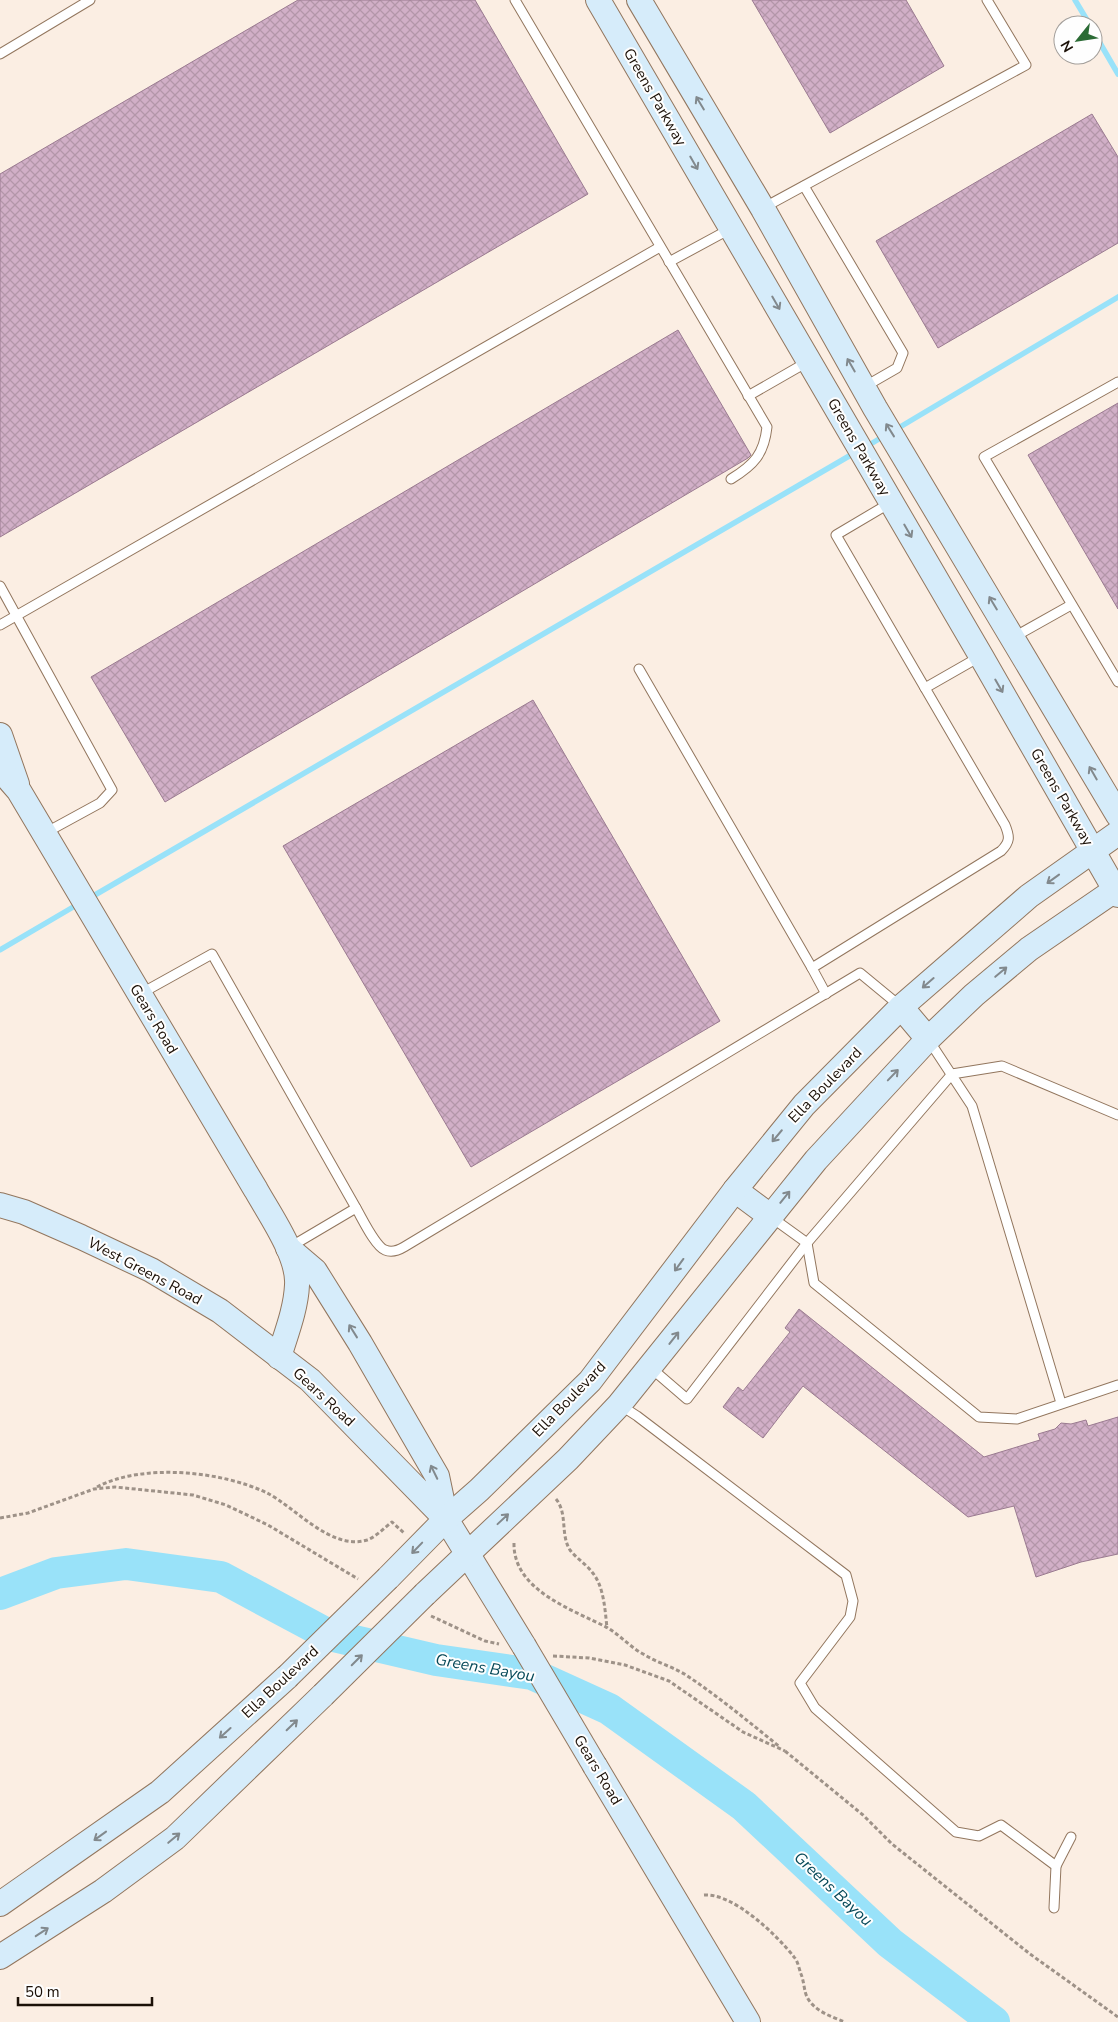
<svg xmlns="http://www.w3.org/2000/svg" width="1118" height="2022" font-family="'Nunito Sans',sans-serif">
<style>
.lines{fill:none;stroke-linecap:round;stroke-linejoin:round}
.stream{stroke:#99e2f9;stroke-width:5.5}
.river{stroke:#99e2f9;stroke-width:32}
.building{fill:url(#building-cross-hatch);stroke:#9a7a90}
.lane-casing{stroke:#92765e;stroke-width:11}
.secondary-casing{stroke:#92765e;stroke-width:26}
.path{stroke:#9e9288;stroke-width:3;stroke-dasharray:4 2.5;stroke-linecap:butt}
.lane{stroke:#fff;stroke-width:9}
.secondary{stroke:#d6ecfa;stroke-width:24}
.secondary-bridge-casing{stroke:#92765e;stroke-width:26;stroke-linecap:butt}
.secondary-bridge{stroke:#d6ecfa;stroke-width:24}
.oneway{stroke:#82898d}
.labels{text-anchor:middle;dominant-baseline:central;stroke-width:4;stroke-linejoin:round;paint-order:stroke}
.street-label{font-size:15px;fill:#1b1007;stroke:#fefefe}
.water-label{font-size:16px;font-style:italic;fill:#064959;stroke:#fefefe}
</style>
<defs>
<pattern id="building-cross-hatch" width="8" height="8" patternUnits="userSpaceOnUse" patternTransform="scale(1.25)"><rect width="8" height="8" fill="#d1afc7"/><path d="M0 0l8 8M0 8l8-8" fill="none" stroke="#b396a9"/></pattern>
</defs>
<rect width="100%" height="100%" fill="#fbeee3"/>
<g class="lines">
<g class="stream">
<path d="M 1075,0 L 1090,25"/>
<path d="M 1093,31 L 1118,74"/>
<path d="M 895,430 L 1118,297"/>
<path d="M 864,448 L 884,436"/>
<path d="M 88,899 L 856,452"/>
<path d="M 0,950 L 80,903"/>
</g>
<path class="river" d="M 0,1594 L 56,1573 L 126,1564 L 221,1577 L 329,1635 L 436,1660 L 532,1674 L 609,1709 L 744,1806 L 890,1943 L 994,2022"/>
</g>
<g class="building">
<path d="M 298,0 L 475,0 L 588,194 L 0,537 L 0,174 Z"/>
<path d="M 752,0 L 906,0 L 944,66 L 830,133 Z"/>
<path d="M 1092,114 L 1118,157 L 1118,243 L 938,348 L 876,241 Z"/>
<path d="M 678,330 L 751,455 L 748,458 L 165,802 L 91,677 Z"/>
<path d="M 1118,403 L 1118,609 L 1028,455 Z"/>
<path d="M 533,700 L 720,1021 L 471,1167 L 283,846 Z"/>
<path d="M 799,1309 L 984,1457 L 1040,1440 L 1038,1434 L 1055,1429 L 1061,1423 L 1071,1424 L 1086,1420 L 1088,1426 L 1118,1417 L 1118,1554 L 1081,1562 L 1036,1577 L 1014,1506 L 968,1517 L 803,1386 L 763,1438 L 723,1407 L 738,1387 L 743,1391 L 790,1332 L 785,1328 Z"/>
</g>
<g class="lines">
<defs>
<g id="lane">
<path d="M 515,0 L 767,427 C 764,454 754,465 731,479"/>
<path d="M 0,54 L 90,0"/>
<path d="M 804,186 L 903,353 L 897,368 L 864,387"/>
<path d="M 763,208 L 1026,65 L 987,0"/>
<path d="M 669,262 L 730,229"/>
<path d="M 1118,382 L 984,457 L 1118,682"/>
<path d="M 748,396 L 809,361"/>
<path d="M 890,503 L 836,535 L 925,688"/>
<path d="M 0,586 L 112,790 L 100,803 L 45,833"/>
<path d="M 0,625 L 660,247"/>
<path d="M 1014,637 L 1071,605"/>
<path d="M 639,669 L 812,968"/>
<path d="M 140,994 L 212,954 L 356,1208"/>
<path d="M 826,994 L 812,968 L 1001,851 C 1010,842 1010,837 1005,825 L 925,688 L 981,656"/>
<path d="M 928,1039 L 972,1106 L 1061,1403"/>
<path d="M 771,1217 L 807,1243 L 814,1283 L 979,1417 L 1017,1419 L 1118,1385"/>
<path d="M 290,1247 L 356,1208 C 362,1218 375,1246 385,1250 C 392,1253 399,1250 404,1247 L 860,973 L 900,1006"/>
<path d="M 651,1368 L 687,1399 L 807,1243 L 952,1074 L 1002,1066 L 1118,1115"/>
<path d="M 620,1405 L 637,1416 L 846,1575 L 853,1601 L 850,1617 L 800,1683 L 815,1708 L 956,1832 L 979,1836 L 1001,1825 L 1056,1866 L 1054,1908"/>
<path d="M 1056,1866 L 1071,1837"/>
</g>
<g id="secondary">
<path d="M 598,0 L 981,656 L 1118,895"/>
<path d="M 639,0 L 763,209 L 875,408 L 1118,815"/>
<path d="M 0,735 L 17,784"/>
<path d="M 0,769 L 19,791 L 256,1190 C 270,1215 299,1256 297,1285 C 296,1309 286,1334 279,1357"/>
<path d="M 901,1007 L 928,1039"/>
<path d="M 735,1190 L 770,1216"/>
<path d="M 0,1205 L 24,1212 L 81,1237 L 151,1270 L 220,1311 L 310,1380 L 446,1519 L 524,1646"/>
<path d="M 288,1248 L 315,1271 L 360,1343 L 437,1476 L 446,1519"/>
<path d="M 388,1578 L 446,1519 L 479,1490 L 590,1381 L 735,1190 L 804,1105 L 901,1007 L 1029,896 L 1118,833"/>
<path d="M 425,1594 L 568,1459 L 619,1405 L 816,1160 L 928,1039 L 974,995 L 1029,949 L 1118,888"/>
<path d="M 595,1766 L 748,2022"/>
<path d="M 0,1904 L 160,1792 L 287,1677"/>
<path d="M 0,1957 L 103,1891 L 175,1838 L 323,1695"/>
</g>
</defs>
<use href="#lane" class="lane-casing"/>
<use href="#secondary" class="secondary-casing"/>
<g class="path">
<path d="M 97,1487 C 142,1463 222,1471 267,1493 C 295,1507 331,1551 367,1540 C 376,1537 385,1527 392,1522 L 404,1533"/>
<path d="M 556,1499 C 568,1514 560,1534 570,1550 C 576,1558 586,1564 592,1572 C 604,1586 605,1610 607,1628"/>
<path d="M 0,1518 L 28,1513 L 94,1489 L 115,1487 L 193,1495 L 226,1505 L 268,1525 L 358,1579"/>
<path d="M 514,1543 C 513,1591 574,1610 608,1628 C 621,1636 631,1648 645,1655 C 658,1663 673,1667 686,1675 C 719,1697 749,1722 780,1747"/>
<path d="M 431,1616 L 485,1641 L 499,1644"/>
<path d="M 553,1656 L 589,1658 L 625,1665 L 669,1681 L 743,1732 L 785,1751"/>
<path d="M 785,1751 L 863,1815 L 892,1844 L 1030,1954 L 1118,2017"/>
<path d="M 704,1895 C 733,1893 776,1934 794,1957 C 798,1961 799,1969 801,1974 C 804,1981 804,1991 807,1997 C 814,2011 832,2017 845,2022"/>
</g>
<use href="#lane" class="lane"/>
<use href="#secondary" class="secondary"/>
<defs>
<g id="secondary-bridge">
<path d="M 524,1646 L 595,1766"/>
<path d="M 287,1677 L 388,1578"/>
<path d="M 323,1695 L 425,1594"/>
</g>
</defs>
<use href="#secondary-bridge" class="secondary-bridge-casing"/>
<use href="#secondary-bridge" class="secondary-bridge"/>
</g>
<defs><path id="oneway-shaft" d="M-6 0H5M1.5-3L5.5 0L1.5 3" fill="none" stroke-width="1.6" stroke-linecap="round" stroke-linejoin="round" transform="scale(1.25)"/></defs>
<g class="oneway">
<use href="#oneway-shaft" transform="translate(700 103) rotate(-121)"/>
<use href="#oneway-shaft" transform="translate(694 163) rotate(60)"/>
<use href="#oneway-shaft" transform="translate(776 303) rotate(60)"/>
<use href="#oneway-shaft" transform="translate(851 365) rotate(-120)"/>
<use href="#oneway-shaft" transform="translate(890 430) rotate(-122)"/>
<use href="#oneway-shaft" transform="translate(908 531) rotate(60)"/>
<use href="#oneway-shaft" transform="translate(993 603) rotate(-121)"/>
<use href="#oneway-shaft" transform="translate(999 686) rotate(60)"/>
<use href="#oneway-shaft" transform="translate(1093 773) rotate(-120)"/>
<use href="#oneway-shaft" transform="translate(1053 879) rotate(144)"/>
<use href="#oneway-shaft" transform="translate(1001 972) rotate(-40)"/>
<use href="#oneway-shaft" transform="translate(928 983) rotate(139)"/>
<use href="#oneway-shaft" transform="translate(893 1075) rotate(-46)"/>
<use href="#oneway-shaft" transform="translate(777 1136) rotate(130)"/>
<use href="#oneway-shaft" transform="translate(785 1197) rotate(-51)"/>
<use href="#oneway-shaft" transform="translate(679 1265) rotate(126)"/>
<use href="#oneway-shaft" transform="translate(353 1331) rotate(-122)"/>
<use href="#oneway-shaft" transform="translate(674 1338) rotate(-52)"/>
<use href="#oneway-shaft" transform="translate(434 1472) rotate(-116)"/>
<use href="#oneway-shaft" transform="translate(503 1519) rotate(-43)"/>
<use href="#oneway-shaft" transform="translate(417 1548) rotate(134)"/>
<use href="#oneway-shaft" transform="translate(357 1660) rotate(-45)"/>
<use href="#oneway-shaft" transform="translate(292 1725) rotate(-44)"/>
<use href="#oneway-shaft" transform="translate(225 1733) rotate(138)"/>
<use href="#oneway-shaft" transform="translate(100 1836) rotate(144)"/>
<use href="#oneway-shaft" transform="translate(174 1838) rotate(-40)"/>
<use href="#oneway-shaft" transform="translate(42 1932) rotate(-33)"/>
</g>
<g class="labels">
<g class="street-label">
<text transform="translate(655 97) rotate(60)">Greens Parkway</text>
<text transform="translate(859 447) rotate(60)">Greens Parkway</text>
<text transform="translate(1062 797) rotate(60)">Greens Parkway</text>
<text transform="translate(154 1019) rotate(59)">Gears Road</text>
<text transform="translate(825 1085) rotate(-46)">Ella Boulevard</text>
<text transform="translate(145 1271) rotate(28)">West Greens Road</text>
<text transform="translate(324 1397) rotate(43)">Gears Road</text>
<text transform="translate(569 1399) rotate(-46)">Ella Boulevard</text>
<text transform="translate(280 1682) rotate(-43)">Ella Boulevard</text>
<text transform="translate(598 1770) rotate(59)">Gears Road</text>
</g>
<g class="water-label">
<text transform="translate(485 1668) rotate(10)">Greens Bayou</text>
<text transform="translate(833 1889) rotate(43)">Greens Bayou</text>
</g>
</g>
<g transform="translate(1078 40) rotate(240)"><circle r="24" fill="#fefefe" stroke="#a39f9b"/>
<path d="M0-4L9 19L0 12L-9 19Z" fill="#2b6b35"/>
<text y="-8" font-size="14" font-weight="bold" text-anchor="middle" fill="#1b1007">N</text>
</g>
<path d="M18 1997v8h134v-8" fill="none" stroke="#1b1007" stroke-width="2.5"/>
<text x="25" y="1997" font-size="15" fill="#1b1007" stroke="#fefefe" stroke-width="4" paint-order="stroke">50 m</text>
</svg>
